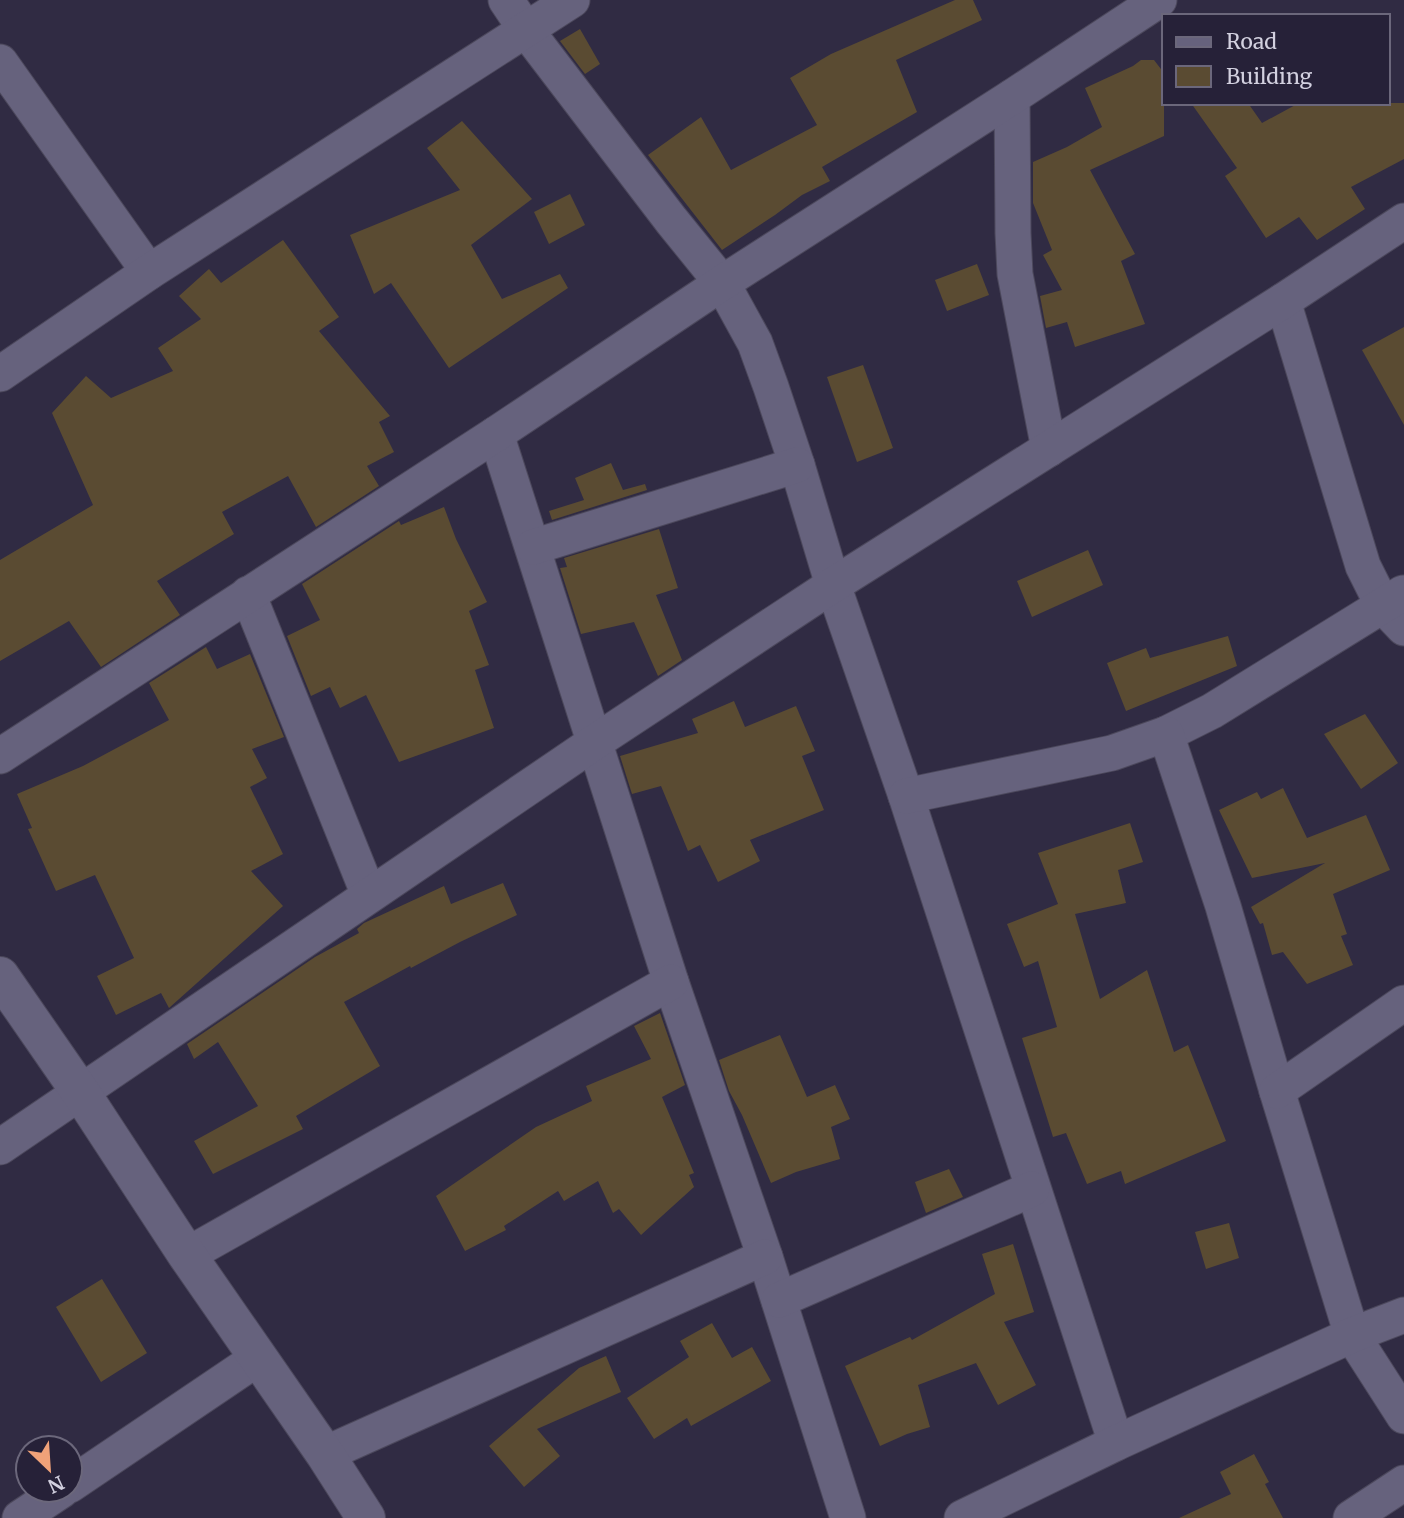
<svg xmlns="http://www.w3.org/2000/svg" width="1404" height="1518" font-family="Merriweather,serif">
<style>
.building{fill:#5a4b32}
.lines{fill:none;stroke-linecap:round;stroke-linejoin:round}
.street-casing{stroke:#4c485c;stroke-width:37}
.secondary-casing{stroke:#4c485c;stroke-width:40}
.street{stroke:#66627d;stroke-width:35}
.secondary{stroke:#66627d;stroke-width:38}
</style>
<rect width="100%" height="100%" fill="#302b43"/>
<g class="building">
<path d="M 955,0 L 973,0 L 982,20 L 896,60 L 917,112 L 822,167 L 830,181 L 802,195 L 775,215 L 722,250 L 648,155 L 701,117 L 731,170 L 817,125 L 790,78 L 831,54 Z"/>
<path d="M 580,29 L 600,64 L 585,74 L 560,41 Z"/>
<path d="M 1141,60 L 1154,60 L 1164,73 L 1164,136 L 1090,170 L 1135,254 L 1121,261 L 1145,324 L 1075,347 L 1067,322 L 1046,328 L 1040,296 L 1062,290 L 1043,255 L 1052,250 L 1033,203 L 1033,162 L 1067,147 L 1102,127 L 1085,88 L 1133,66 Z"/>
<path d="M 1191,103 L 1248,103 L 1262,123 L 1299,103 L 1404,103 L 1404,159 L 1351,187 L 1365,209 L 1317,240 L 1299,217 L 1266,238 L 1225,176 L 1237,168 Z"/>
<path d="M 462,121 L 532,199 L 471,245 L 502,299 L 560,274 L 568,288 L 449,368 L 391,283 L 374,294 L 350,235 L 460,190 L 427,148 Z"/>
<path d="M 570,194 L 585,225 L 549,244 L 534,212 Z"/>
<path d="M 283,240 L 339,317 L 319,331 L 390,416 L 379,422 L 394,452 L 367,466 L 379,486 L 316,527 L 288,476 L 222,512 L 234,534 L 157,581 L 180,615 L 101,667 L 69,621 L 0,661 L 0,560 L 93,505 L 52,413 L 86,376 L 111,398 L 173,371 L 158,348 L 201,319 L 179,296 L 209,269 L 221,283 Z"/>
<path d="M 977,264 L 989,295 L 947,311 L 935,280 Z"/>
<path d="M 1404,327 L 1404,425 L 1362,350 Z"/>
<path d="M 863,365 L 893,448 L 857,462 L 827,377 Z"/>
<path d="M 611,463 L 623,490 L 645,484 L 647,490 L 552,520 L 549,511 L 584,500 L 575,478 Z"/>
<path d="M 444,507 L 456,539 L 487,602 L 469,611 L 489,665 L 475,670 L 494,728 L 399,762 L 366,695 L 340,708 L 330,687 L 311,696 L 287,636 L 320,620 L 302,584 L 399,521 L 401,525 Z"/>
<path d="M 659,529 L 678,588 L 656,595 L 682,660 L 658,676 L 634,622 L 581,634 L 560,568 L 567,567 L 564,558 Z"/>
<path d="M 1088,550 L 1103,585 L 1032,617 L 1017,581 Z"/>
<path d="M 1228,636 L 1237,666 L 1126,711 L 1107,663 L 1146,648 L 1150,658 Z"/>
<path d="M 206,647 L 217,669 L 250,654 L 284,737 L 252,749 L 267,778 L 250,787 L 283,854 L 251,871 L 283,906 L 169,1008 L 161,993 L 116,1015 L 97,976 L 134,958 L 95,875 L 56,891 L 28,829 L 32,828 L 17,794 L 83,766 L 169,720 L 149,683 Z"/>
<path d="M 734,701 L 745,727 L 796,706 L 815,751 L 802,756 L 824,810 L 750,840 L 760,861 L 718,882 L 700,845 L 688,851 L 661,786 L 632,794 L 620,756 L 698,733 L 692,719 Z"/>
<path d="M 1365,714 L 1398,763 L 1361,789 L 1324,734 Z"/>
<path d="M 1283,788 L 1307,838 L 1366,815 L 1390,870 L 1333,894 L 1347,934 L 1341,936 L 1353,965 L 1307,984 L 1283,952 L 1272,955 L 1263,923 L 1260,924 L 1251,907 L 1325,863 L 1252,878 L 1219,810 L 1257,792 L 1261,799 Z"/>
<path d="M 1130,823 L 1143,862 L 1118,870 L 1126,903 L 1075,914 L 1100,999 L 1147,970 L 1174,1052 L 1188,1045 L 1226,1141 L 1125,1184 L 1121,1171 L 1087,1184 L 1066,1133 L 1053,1137 L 1022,1038 L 1057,1027 L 1038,961 L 1024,967 L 1007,924 L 1058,904 L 1038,853 Z"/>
<path d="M 503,883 L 517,915 L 460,942 L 411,968 L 410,966 L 344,1002 L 380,1066 L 296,1116 L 303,1129 L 213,1174 L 194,1141 L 258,1106 L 218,1042 L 194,1059 L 187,1044 L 315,957 L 359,933 L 357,929 L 364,923 L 444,886 L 451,904 Z"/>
<path d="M 660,1013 L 685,1085 L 662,1097 L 694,1173 L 689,1175 L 694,1187 L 641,1235 L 619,1209 L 613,1213 L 598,1181 L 564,1201 L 558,1191 L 504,1226 L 506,1230 L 465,1251 L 436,1196 L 536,1127 L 592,1101 L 586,1086 L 651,1059 L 634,1026 Z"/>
<path d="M 780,1035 L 807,1097 L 835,1085 L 850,1119 L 831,1127 L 840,1159 L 796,1172 L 771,1183 L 742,1115 L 729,1091 L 719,1060 Z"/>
<path d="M 949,1169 L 963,1197 L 926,1213 L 915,1182 Z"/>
<path d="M 1229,1223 L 1239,1258 L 1206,1269 L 1195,1232 Z"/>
<path d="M 1013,1244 L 1034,1312 L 1004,1322 L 1036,1385 L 998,1405 L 976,1363 L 918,1385 L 930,1427 L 907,1434 L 880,1446 L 845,1366 L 910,1337 L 912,1340 L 995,1294 L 982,1254 Z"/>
<path d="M 102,1279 L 147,1353 L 101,1382 L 56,1307 Z"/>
<path d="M 712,1323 L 732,1358 L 752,1347 L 771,1381 L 691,1426 L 687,1418 L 654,1439 L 627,1398 L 689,1357 L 680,1341 Z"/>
<path d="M 606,1356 L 621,1392 L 537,1429 L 560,1456 L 524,1487 L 489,1446 L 579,1368 Z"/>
<path d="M 1254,1454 L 1269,1482 L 1265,1484 L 1283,1518 L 1179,1518 L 1231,1494 L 1220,1472 Z"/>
</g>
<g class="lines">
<defs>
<g id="street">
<path d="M 506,0 L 526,30 L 671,220 L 722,283 L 755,343 L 771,387 L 797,465 L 833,585 L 906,796 L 1116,1443"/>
<path d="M 0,62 L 149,272"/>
<path d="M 1012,97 L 1013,233 L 1015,274 L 1049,449"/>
<path d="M 1283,301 L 1363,566 L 1383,606 L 1404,628"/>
<path d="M 0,374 L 149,272 L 572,0"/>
<path d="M 496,434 L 671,982 L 765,1257 L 848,1518"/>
<path d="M 533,547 L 797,465"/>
<path d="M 248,594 L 369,895"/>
<path d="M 1166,734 L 1212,711 L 1403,593"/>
<path d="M 0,756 L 496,434 L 722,283 L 1012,97 L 1159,0"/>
<path d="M 906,796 L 1112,753 L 1166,734 L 1223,906 L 1277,1091 L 1352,1335 L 1404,1416"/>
<path d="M 1277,1091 L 1404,1003"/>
<path d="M 0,1147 L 595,742 L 833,585 L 1283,301 L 1404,221"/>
<path d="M 187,1255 L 671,982"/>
<path d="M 779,1300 L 1032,1189"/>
<path d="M 325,1454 L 765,1257"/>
<path d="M 70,1485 L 258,1358"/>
<path d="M 20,1518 L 62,1490"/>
<path d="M 962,1518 L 1116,1443 L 1352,1335 L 1404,1315"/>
<path d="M 1351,1518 L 1404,1483"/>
</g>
<path id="secondary" d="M 0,976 L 81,1093 L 187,1255 L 325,1454 L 366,1518"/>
</defs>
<use href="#street" class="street-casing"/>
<use href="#secondary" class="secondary-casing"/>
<use href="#street" class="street"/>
<use href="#secondary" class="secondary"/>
</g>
<rect x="1162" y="14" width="228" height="91" fill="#262138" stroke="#6b677b" stroke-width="2"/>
<rect x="1176" y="37" width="35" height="10" fill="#66627d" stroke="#6b677b" stroke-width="2"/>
<text x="1226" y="49" font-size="21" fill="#d2d0df">Road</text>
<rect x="1176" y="66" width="35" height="21" fill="#5a4b32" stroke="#6b677b" stroke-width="2"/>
<text x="1226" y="84" font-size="21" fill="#d2d0df">Building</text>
<g transform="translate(49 1469) rotate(155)"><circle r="33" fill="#262138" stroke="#6b677b" stroke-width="2"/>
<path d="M0-5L12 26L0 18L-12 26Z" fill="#f0a279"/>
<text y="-10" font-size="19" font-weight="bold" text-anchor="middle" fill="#d2d0df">N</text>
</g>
</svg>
